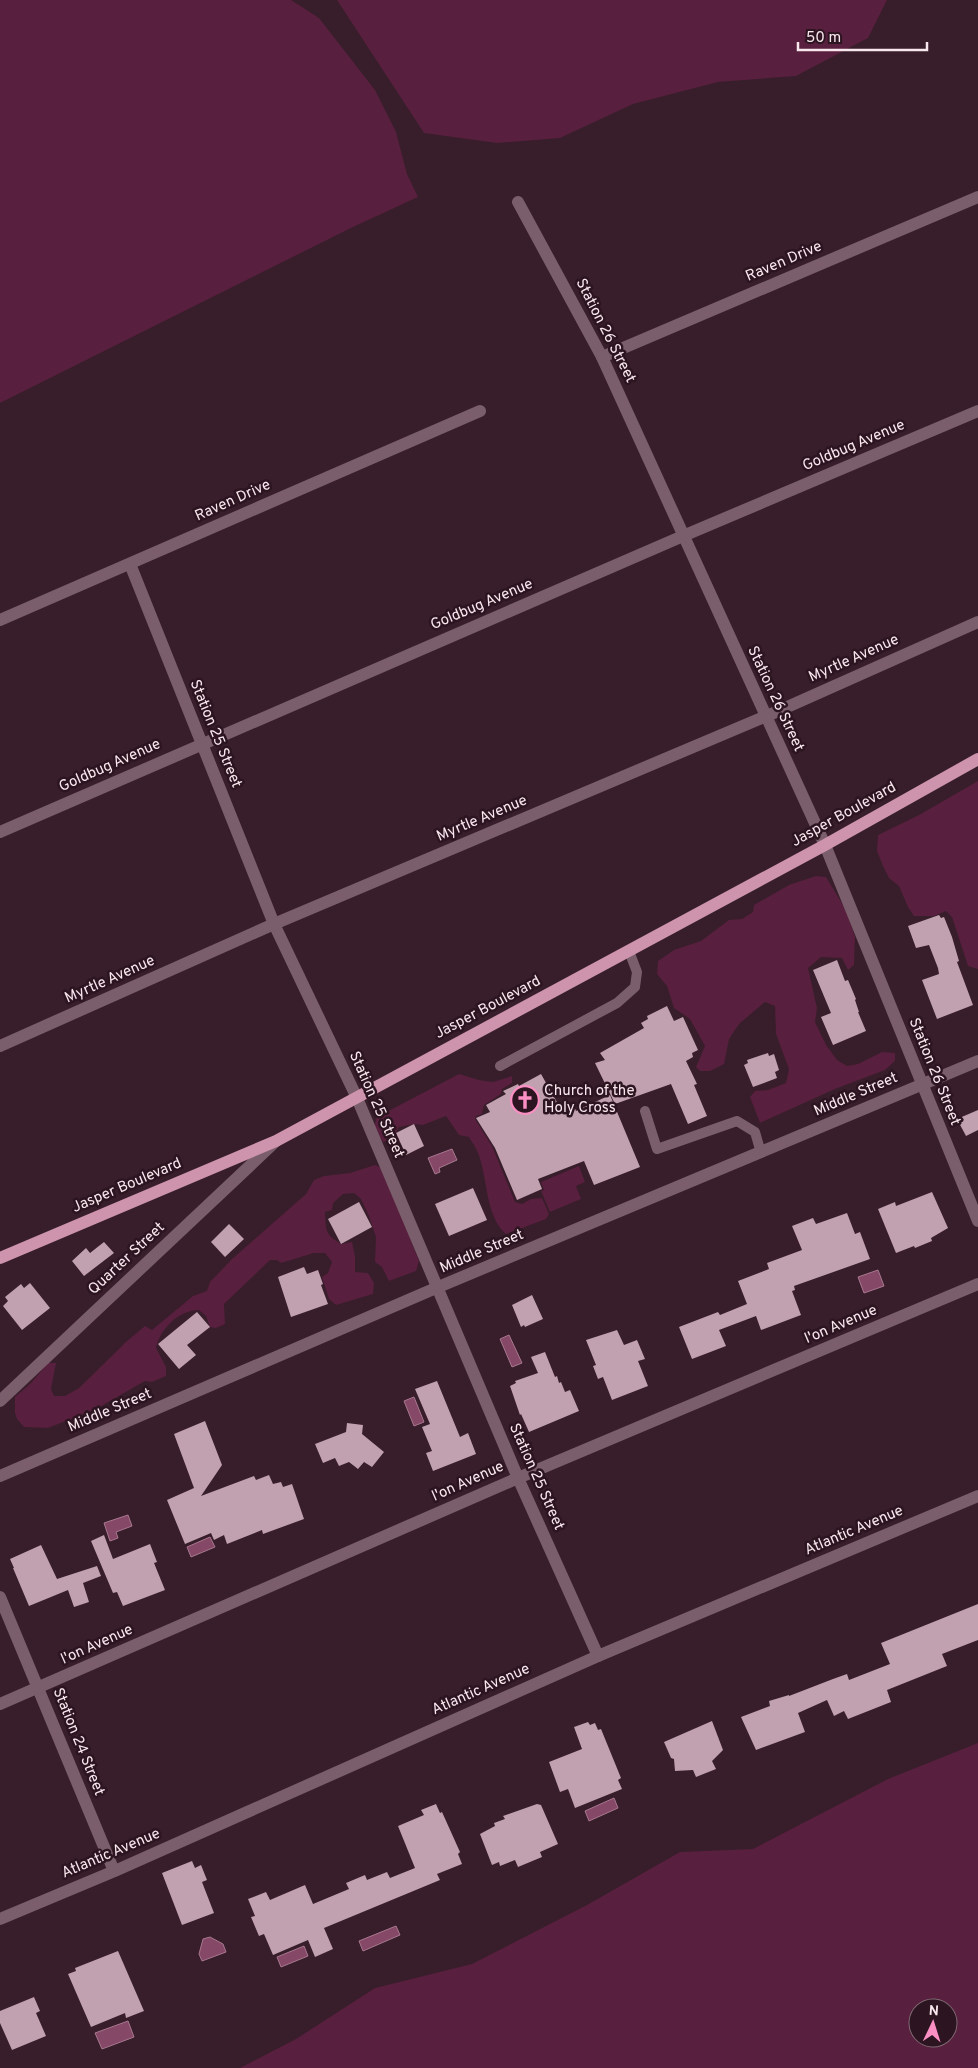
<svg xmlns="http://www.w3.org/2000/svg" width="978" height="2068" font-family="Overpass,sans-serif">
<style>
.green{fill:#581f3e;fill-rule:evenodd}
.water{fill:#864867;stroke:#a87890}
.building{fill:#c1a1af}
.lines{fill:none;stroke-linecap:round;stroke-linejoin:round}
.service{stroke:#7a5e6b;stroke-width:10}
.minor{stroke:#7a5e6b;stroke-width:12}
.tertiary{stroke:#7a5e6b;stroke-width:12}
.primary{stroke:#ce94ae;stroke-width:12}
.labels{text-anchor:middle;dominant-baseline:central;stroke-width:5;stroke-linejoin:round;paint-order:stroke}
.street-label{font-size:15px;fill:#f9e7ee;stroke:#2c1520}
.poi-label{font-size:15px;fill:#f9e7ee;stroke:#2c1520;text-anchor:start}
</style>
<rect width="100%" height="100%" fill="#371e2a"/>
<g class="green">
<path d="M 0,0 L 291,0 L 319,18 L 375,90 L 396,132 L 407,174 L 418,197 L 353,227 L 0,403 Z"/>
<path d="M 337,0 L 887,0 L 868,38 L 796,76 L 718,82 L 633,104 L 560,138 L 497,143 L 424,133 Z"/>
<path d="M 978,781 L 978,969 L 968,966 L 952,917 L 946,911 L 934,916 L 914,916 L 908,907 L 899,886 L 889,878 L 883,866 L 877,851 L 878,835 L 919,815 Z"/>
<path d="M 816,876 L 826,877 L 846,910 L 855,937 L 854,965 L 848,970 L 842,958 L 821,957 L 808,968 L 817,1008 L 815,1022 L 826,1045 L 837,1060 L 847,1066 L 858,1064 L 882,1052 L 895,1053 L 895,1061 L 885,1070 L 835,1089 L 760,1123 L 750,1097 L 755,1091 L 768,1090 L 786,1083 L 789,1069 L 776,1034 L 775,1006 L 765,1002 L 739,1024 L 729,1039 L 724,1064 L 710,1071 L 700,1071 L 696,1067 L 705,1046 L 690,1019 L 674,1008 L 667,986 L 657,974 L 658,961 L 674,950 L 701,941 L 729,920 L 742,919 L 753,912 L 754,905 L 789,885 Z"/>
<path d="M 459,1074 L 479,1080 L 493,1082 L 512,1076 L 512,1083 L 502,1089 L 501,1094 L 484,1105 L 482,1114 L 476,1116 L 475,1119 L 492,1146 L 515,1202 L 522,1204 L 531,1199 L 542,1198 L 549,1214 L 546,1219 L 506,1234 C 485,1216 488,1178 478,1153 C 476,1148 472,1142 469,1137 L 459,1135 L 446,1116 L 423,1125 L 414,1124 L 399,1127 L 392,1138 L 383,1142 L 374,1128 L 377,1117 Z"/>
<path d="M 375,1165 L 382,1168 L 419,1261 L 416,1271 L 389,1281 L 382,1267 L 375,1262 L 376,1237 L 369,1216 L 361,1199 L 354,1193 L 343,1194 L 333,1203 L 332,1210 L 325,1212 C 326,1231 325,1234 341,1244 L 352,1242 L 355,1256 L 355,1272 L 368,1273 L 374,1283 L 373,1294 L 336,1305 L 329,1299 L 322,1277 L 328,1273 L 332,1262 L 325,1253 L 314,1253 L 281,1263 L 277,1260 L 270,1260 L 224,1304 L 225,1324 L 216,1328 L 210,1327 L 206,1316 L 199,1310 C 179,1310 160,1329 156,1348 L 166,1367 L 166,1376 L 152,1382 L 145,1381 L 96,1409 L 48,1428 L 24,1427 L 17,1419 L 15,1413 L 15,1397 L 31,1383 L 48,1363 L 56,1363 L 51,1389 L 54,1396 L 65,1396 L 79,1388 L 127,1341 L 145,1326 L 152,1330 L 193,1296 L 207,1291 L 210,1282 L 232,1259 L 306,1194 L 314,1180 L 324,1176 L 350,1173 Z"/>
<path d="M 579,1166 L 585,1182 L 576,1186 L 581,1199 L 550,1212 L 541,1191 L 544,1190 L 541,1182 Z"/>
<path d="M 978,1743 L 978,2068 L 240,2068 L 296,2039 L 375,1988 L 472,1964 L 587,1905 L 680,1852 L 753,1849 L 888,1779 ZM 918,2008 L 948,2008 L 948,2038 L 918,2038 Z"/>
</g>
<g class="water">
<path d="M 452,1149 L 457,1160 L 439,1168 L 440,1172 L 435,1174 L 428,1158 Z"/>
<path d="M 878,1270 L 884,1286 L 864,1293 L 858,1277 Z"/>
<path d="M 509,1335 L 522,1363 L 512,1367 L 500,1339 Z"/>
<path d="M 414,1397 L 424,1422 L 414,1426 L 404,1401 Z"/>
<path d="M 128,1515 L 132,1526 L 116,1532 L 118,1538 L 110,1541 L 104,1523 Z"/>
<path d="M 210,1537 L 215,1547 L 191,1557 L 187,1547 Z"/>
<path d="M 614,1798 L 618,1808 L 589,1821 L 585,1811 Z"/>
<path d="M 396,1926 L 400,1935 L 363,1951 L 359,1941 Z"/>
<path d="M 210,1937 L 223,1944 L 226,1952 L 202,1961 L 199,1954 L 203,1939 Z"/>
<path d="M 304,1946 L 308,1956 L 281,1967 L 277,1957 Z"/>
<path d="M 128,2021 L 134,2037 L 102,2049 L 95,2033 Z"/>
</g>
<g class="building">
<path d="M 939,915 L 941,918 L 944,917 L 952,937 L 959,961 L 957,962 L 973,1005 L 937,1019 L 922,980 L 939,974 L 938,968 L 929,945 L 916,948 L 908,926 Z"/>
<path d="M 837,960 L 845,981 L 848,980 L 856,999 L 855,1000 L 859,1012 L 858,1012 L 866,1031 L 833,1045 L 821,1017 L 831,1013 L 813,970 Z"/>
<path d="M 667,1006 L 674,1021 L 683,1017 L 698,1050 L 692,1053 L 693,1057 L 686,1061 L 697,1084 L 694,1085 L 707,1116 L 688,1124 L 671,1084 L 615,1104 L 595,1063 L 605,1060 L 600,1053 L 644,1028 L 641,1023 L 648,1019 L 647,1016 Z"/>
<path d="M 768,1053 L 769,1056 L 774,1054 L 779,1070 L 775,1072 L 777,1078 L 753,1087 L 744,1065 L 748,1063 L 747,1060 Z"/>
<path d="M 541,1074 L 562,1111 L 574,1106 L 576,1111 L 610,1095 L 640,1167 L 594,1185 L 584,1161 L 538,1179 L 542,1189 L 517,1200 L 495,1148 L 476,1118 L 490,1112 L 486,1105 L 506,1094 L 503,1091 L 518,1084 L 519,1086 Z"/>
<path d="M 978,1110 L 978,1130 L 966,1136 L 957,1119 Z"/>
<path d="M 414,1124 L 424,1146 L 406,1155 L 396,1133 Z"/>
<path d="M 473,1188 L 487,1220 L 449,1236 L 435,1204 Z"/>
<path d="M 932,1192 L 948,1228 L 931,1238 L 932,1241 L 915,1248 L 914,1246 L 896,1253 L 878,1209 L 895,1202 L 896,1206 Z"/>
<path d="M 359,1202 L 372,1227 L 341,1244 L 328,1219 Z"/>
<path d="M 847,1213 L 855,1234 L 860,1232 L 870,1259 L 794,1286 L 795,1290 L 792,1291 L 801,1315 L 761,1330 L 756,1316 L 719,1330 L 726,1346 L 692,1359 L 679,1327 L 718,1312 L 720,1315 L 747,1304 L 738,1281 L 769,1269 L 767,1263 L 802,1250 L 792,1226 L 813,1218 L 816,1224 Z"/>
<path d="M 229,1224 L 244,1239 L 225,1257 L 211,1242 Z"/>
<path d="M 104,1242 L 114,1253 L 84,1276 L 72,1261 L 86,1248 L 90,1253 Z"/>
<path d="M 304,1267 L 307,1274 L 318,1270 L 323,1284 L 321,1285 L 328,1304 L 291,1317 L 278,1277 Z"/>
<path d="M 30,1283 L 50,1308 L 22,1330 L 3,1306 L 8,1301 L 5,1297 L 21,1284 L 24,1288 Z"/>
<path d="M 532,1295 L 543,1319 L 525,1327 L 524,1325 L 521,1327 L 512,1305 Z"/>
<path d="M 197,1312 L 210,1327 L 187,1345 L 196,1355 L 179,1369 L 158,1344 Z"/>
<path d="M 617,1330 L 624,1345 L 637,1340 L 645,1359 L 638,1361 L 648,1386 L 612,1400 L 603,1377 L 598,1379 L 593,1366 L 596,1365 L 586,1340 Z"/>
<path d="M 545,1352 L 555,1377 L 557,1376 L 559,1383 L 561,1382 L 565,1392 L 570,1390 L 579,1411 L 529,1432 L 521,1414 L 520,1415 L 510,1386 L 516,1383 L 515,1381 L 538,1373 L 531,1357 Z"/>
<path d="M 437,1381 L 460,1437 L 468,1433 L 476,1454 L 433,1471 L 426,1453 L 432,1451 L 422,1427 L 430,1424 L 415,1389 Z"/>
<path d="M 205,1421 L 222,1465 L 201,1496 L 254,1476 L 256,1480 L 269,1475 L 273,1484 L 281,1482 L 283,1487 L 292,1484 L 304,1519 L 263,1534 L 262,1530 L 227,1544 L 224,1535 L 214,1540 L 211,1533 L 185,1544 L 167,1500 L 194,1488 L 174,1434 Z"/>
<path d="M 347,1423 L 363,1425 L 362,1434 L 384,1452 L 372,1467 L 364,1462 L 358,1469 L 349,1462 L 339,1466 L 335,1458 L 323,1463 L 315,1444 L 346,1432 Z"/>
<path d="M 104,1535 L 113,1559 L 150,1544 L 157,1562 L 154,1563 L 165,1590 L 123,1606 L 117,1592 L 113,1593 L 91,1541 Z"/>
<path d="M 41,1545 L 57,1579 L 97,1566 L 101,1576 L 83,1583 L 89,1602 L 74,1607 L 68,1590 L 29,1606 L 13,1568 L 14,1568 L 10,1559 Z"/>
<path d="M 978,1604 L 978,1640 L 942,1654 L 947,1666 L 887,1690 L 891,1702 L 848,1719 L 844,1711 L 834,1716 L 827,1700 L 798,1713 L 805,1732 L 756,1750 L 741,1717 L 770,1706 L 769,1701 L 789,1695 L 789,1696 L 833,1679 L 847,1674 L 849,1680 L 890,1664 L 881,1643 Z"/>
<path d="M 712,1721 L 723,1750 L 712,1761 L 716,1769 L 696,1777 L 693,1770 L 675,1771 L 674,1759 L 671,1758 L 664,1742 Z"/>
<path d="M 588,1722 L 590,1725 L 595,1723 L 598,1730 L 601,1729 L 621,1778 L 618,1780 L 622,1789 L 575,1808 L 568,1789 L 560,1792 L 549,1762 L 582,1749 L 574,1727 Z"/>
<path d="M 436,1804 L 440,1813 L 442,1812 L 460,1852 L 458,1854 L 462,1864 L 437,1874 L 440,1880 L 324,1928 L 333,1949 L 315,1957 L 308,1940 L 273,1955 L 264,1934 L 259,1936 L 251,1917 L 255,1916 L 248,1899 L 266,1892 L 270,1900 L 305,1885 L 313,1904 L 349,1889 L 346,1883 L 365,1875 L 367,1880 L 387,1872 L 390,1878 L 415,1868 L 398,1826 L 424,1815 L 421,1810 Z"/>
<path d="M 537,1804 L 541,1805 L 558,1844 L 540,1852 L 542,1857 L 518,1867 L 515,1860 L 500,1866 L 499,1862 L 492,1865 L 480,1834 L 495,1826 L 494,1823 L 505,1819 L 503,1816 Z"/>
<path d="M 192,1861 L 195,1868 L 201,1865 L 207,1880 L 202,1882 L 214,1913 L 182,1925 L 162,1873 Z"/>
<path d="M 118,1951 L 144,2011 L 126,2018 L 125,2013 L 91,2027 L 68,1974 L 76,1971 L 75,1968 Z"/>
<path d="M 34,1997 L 40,2011 L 36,2013 L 46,2036 L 12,2050 L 0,2023 L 0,2011 Z"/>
</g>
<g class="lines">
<g class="service">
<path d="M 500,1066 L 617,1003 L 635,987 L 637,972 L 629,951"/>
<path d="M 645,1111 L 657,1149 L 737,1121 L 755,1132 L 761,1153"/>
</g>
<g class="minor">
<path d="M 518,202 L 602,357 L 825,845 L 978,1221"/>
<path d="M 602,357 L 978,197"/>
<path d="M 130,564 L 274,924 L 357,1098 L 518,1478 L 598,1656"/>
<path d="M 0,620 L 480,411"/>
<path d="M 0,832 L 683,536 L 978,411"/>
<path d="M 0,1046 L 274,924 L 776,712 L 978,622"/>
<path d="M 0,1401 L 275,1142"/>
<path d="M 0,1597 L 114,1871"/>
<path d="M 0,1704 L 518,1478 L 978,1284"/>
<path d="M 0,1919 L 117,1870 L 598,1656 L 978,1496"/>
</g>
<path class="tertiary" d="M 0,1476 L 436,1288 L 978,1061"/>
<path class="primary" d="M 0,1258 L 276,1141 L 825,845 L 978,759"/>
</g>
<defs>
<symbol id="church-ring" viewBox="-11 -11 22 22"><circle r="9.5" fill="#2c1520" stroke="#fb8fc4" stroke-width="1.5"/><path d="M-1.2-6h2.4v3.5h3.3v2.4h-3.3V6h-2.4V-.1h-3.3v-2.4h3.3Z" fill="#fb8fc4"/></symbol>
</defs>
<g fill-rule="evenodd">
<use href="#church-ring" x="509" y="1084" width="32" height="32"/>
</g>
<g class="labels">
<g class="street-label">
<text transform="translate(784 262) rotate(-23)">Raven Drive</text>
<text transform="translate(605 331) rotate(63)">Station 26 Street</text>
<text transform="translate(854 446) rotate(-23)">Goldbug Avenue</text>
<text transform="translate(233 501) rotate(-24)">Raven Drive</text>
<text transform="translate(482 605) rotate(-23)">Goldbug Avenue</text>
<text transform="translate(854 659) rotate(-24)">Myrtle Avenue</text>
<text transform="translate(775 699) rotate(65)">Station 26 Street</text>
<text transform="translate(215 734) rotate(68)">Station 25 Street</text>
<text transform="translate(110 766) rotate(-24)">Goldbug Avenue</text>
<text transform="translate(844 815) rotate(-29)">Jasper Boulevard</text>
<text transform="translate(482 819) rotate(-23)">Myrtle Avenue</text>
<text transform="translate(110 980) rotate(-24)">Myrtle Avenue</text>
<text transform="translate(488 1008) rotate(-28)">Jasper Boulevard</text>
<text transform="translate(934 1072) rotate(68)">Station 26 Street</text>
<text transform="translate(856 1095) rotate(-23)">Middle Street</text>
<text transform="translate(376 1105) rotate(66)">Station 25 Street</text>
<text transform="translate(127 1186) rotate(-23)">Jasper Boulevard</text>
<text transform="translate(482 1252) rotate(-23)">Middle Street</text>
<text transform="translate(127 1259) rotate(-43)">Quarter Street</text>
<text transform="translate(841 1325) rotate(-23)">I'on Avenue</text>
<text transform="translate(110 1411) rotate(-23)">Middle Street</text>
<text transform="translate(536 1477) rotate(66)">Station 25 Street</text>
<text transform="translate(468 1482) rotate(-24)">I'on Avenue</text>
<text transform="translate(854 1531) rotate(-23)">Atlantic Avenue</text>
<text transform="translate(97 1645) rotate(-24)">I'on Avenue</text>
<text transform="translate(481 1690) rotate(-24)">Atlantic Avenue</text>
<text transform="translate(78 1742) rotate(68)">Station 24 Street</text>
<text transform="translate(111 1854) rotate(-23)">Atlantic Avenue</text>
</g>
<g class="poi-label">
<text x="544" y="1091">Church of the<tspan x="544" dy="17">Holy Cross</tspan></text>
</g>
</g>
<g transform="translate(933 2023) rotate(4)"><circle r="24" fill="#2c1520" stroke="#7e6972"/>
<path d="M0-4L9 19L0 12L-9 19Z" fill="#fb8fc4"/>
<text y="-8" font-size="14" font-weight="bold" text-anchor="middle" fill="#f9e7ee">N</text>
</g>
<path d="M798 42v8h129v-8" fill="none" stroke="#f9e7ee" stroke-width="2.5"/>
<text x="806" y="42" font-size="15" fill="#f9e7ee" stroke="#2c1520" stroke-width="4" paint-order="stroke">50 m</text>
</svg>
